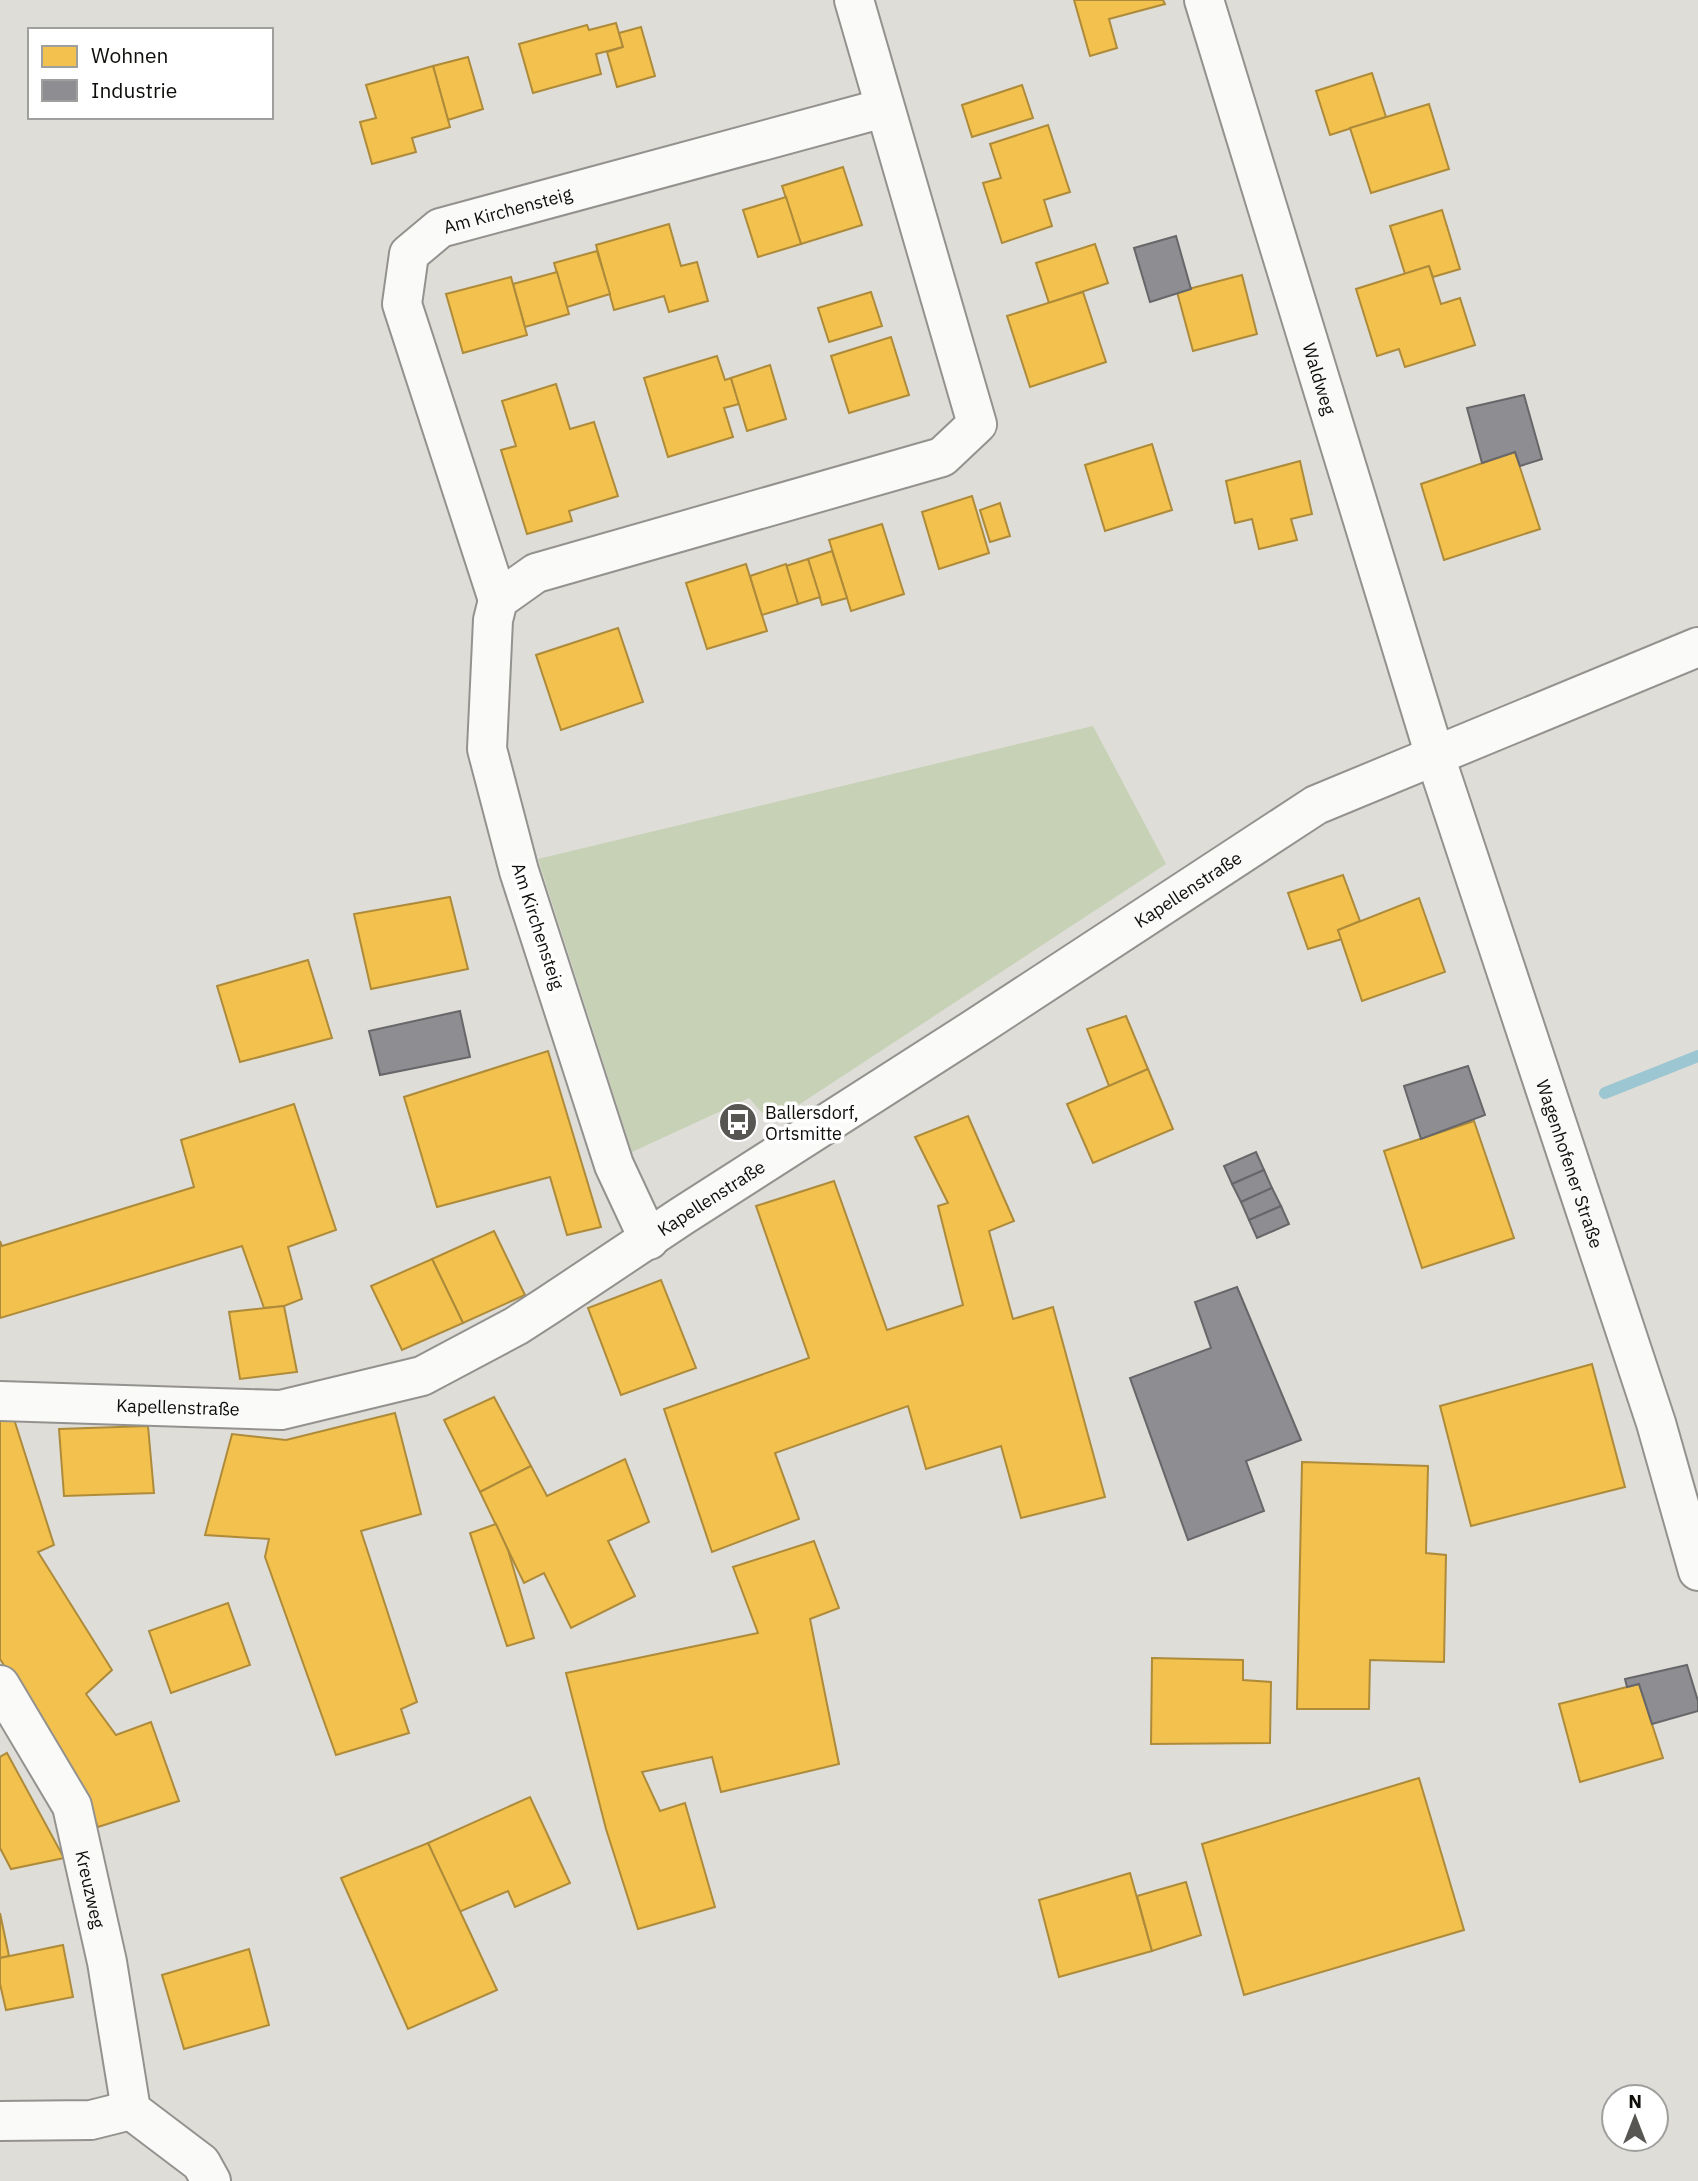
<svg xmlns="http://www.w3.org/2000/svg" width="1698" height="2181" font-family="'IBM Plex Sans',sans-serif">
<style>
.green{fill:#c6d1b5}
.homes{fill:#f2c14e;stroke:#ae8b3a;stroke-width:2}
.industry{fill:#8d8d92;stroke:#67676a;stroke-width:2}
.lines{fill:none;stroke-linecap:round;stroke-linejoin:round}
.stream{stroke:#9cc6d1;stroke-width:12}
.minor-casing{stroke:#94928e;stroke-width:42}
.minor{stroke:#fafaf9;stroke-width:38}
.labels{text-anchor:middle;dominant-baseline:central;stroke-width:7;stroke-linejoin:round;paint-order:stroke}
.street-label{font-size:18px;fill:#0f0e0b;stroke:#fff}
.poi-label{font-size:18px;fill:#0f0e0b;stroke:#fff;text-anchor:start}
</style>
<rect width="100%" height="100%" fill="#dfddd8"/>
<path class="green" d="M 1093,726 L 1166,864 L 771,1123 L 749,1098 L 632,1152 L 538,859 Z"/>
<g class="homes">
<path d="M 1074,0 L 1163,0 L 1165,4 L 1109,19 L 1117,48 L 1090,56 Z"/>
<path d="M 616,23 L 623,47 L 596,54 L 601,74 L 533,93 L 519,44 L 587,25 L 589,30 Z"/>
<path d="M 641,27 L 655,76 L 617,87 L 607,52 L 623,47 L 619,33 Z"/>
<path d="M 468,57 L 483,109 L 448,120 L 433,66 Z"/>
<path d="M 433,66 L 450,127 L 412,138 L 416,152 L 372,164 L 360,122 L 376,118 L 366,85 Z"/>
<path d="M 1372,73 L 1386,117 L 1330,135 L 1316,91 Z"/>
<path d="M 1022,85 L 1033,118 L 972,137 L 962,105 Z"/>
<path d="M 1429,104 L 1449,169 L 1371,193 L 1350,128 Z"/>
<path d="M 1048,125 L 1070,192 L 1044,200 L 1052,226 L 1002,243 L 983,183 L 1001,178 L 990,144 Z"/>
<path d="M 843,167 L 862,225 L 801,244 L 782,186 Z"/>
<path d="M 786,197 L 801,244 L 758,257 L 743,210 Z"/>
<path d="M 1442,210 L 1460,269 L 1433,277 L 1429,266 L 1405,274 L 1390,226 Z"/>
<path d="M 669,224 L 681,266 L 697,262 L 708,301 L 669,312 L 664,296 L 614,310 L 596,245 Z"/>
<path d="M 1095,244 L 1108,283 L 1049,303 L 1036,263 Z"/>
<path d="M 597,251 L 610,294 L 567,307 L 554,263 Z"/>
<path d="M 1429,266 L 1441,304 L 1460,298 L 1475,345 L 1405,367 L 1399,349 L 1377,356 L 1356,289 Z"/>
<path d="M 557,272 L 569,314 L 525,327 L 513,284 Z"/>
<path d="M 1242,275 L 1257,334 L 1193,351 L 1177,292 Z"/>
<path d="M 511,277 L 527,335 L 463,353 L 446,294 Z"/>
<path d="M 871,292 L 882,326 L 829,342 L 818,308 Z"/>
<path d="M 1083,292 L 1106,362 L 1030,387 L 1007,316 Z"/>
<path d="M 891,337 L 909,395 L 849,413 L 831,356 Z"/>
<path d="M 717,356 L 725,380 L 731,378 L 739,404 L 724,408 L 733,437 L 668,457 L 644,378 Z"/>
<path d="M 770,365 L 786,419 L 747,431 L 731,378 Z"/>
<path d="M 556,384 L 570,429 L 594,422 L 618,496 L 569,511 L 572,521 L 527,534 L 501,450 L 516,446 L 502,401 Z"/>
<path d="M 1152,444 L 1172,510 L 1105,531 L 1085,465 Z"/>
<path d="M 1515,452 L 1540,529 L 1444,560 L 1421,484 Z"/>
<path d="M 1300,461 L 1312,514 L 1291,519 L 1297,540 L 1259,549 L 1252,519 L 1235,523 L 1226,481 Z"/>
<path d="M 972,496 L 989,553 L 939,569 L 922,512 Z"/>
<path d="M 1000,503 L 1010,536 L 990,542 L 980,510 Z"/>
<path d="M 882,524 L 904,594 L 851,611 L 829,540 Z"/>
<path d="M 832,551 L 847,598 L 822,605 L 808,559 Z"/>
<path d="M 808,559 L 820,597 L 798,604 L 786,566 Z"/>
<path d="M 746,564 L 767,631 L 707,649 L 686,583 Z"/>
<path d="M 786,564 L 798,604 L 762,615 L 750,576 Z"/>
<path d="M 618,628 L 643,702 L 561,730 L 536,655 Z"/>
<path d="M 1343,875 L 1360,921 L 1338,930 L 1342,939 L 1308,949 L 1288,893 Z"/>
<path d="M 450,897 L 468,969 L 371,989 L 354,914 Z"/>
<path d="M 1419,898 L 1445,972 L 1362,1001 L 1338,930 Z"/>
<path d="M 308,960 L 332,1038 L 240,1062 L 217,986 Z"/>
<path d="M 1126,1016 L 1148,1069 L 1109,1086 L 1087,1029 Z"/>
<path d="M 548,1051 L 601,1227 L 567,1235 L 550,1177 L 437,1207 L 404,1097 Z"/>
<path d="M 1148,1069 L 1173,1129 L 1093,1163 L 1067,1104 Z"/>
<path d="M 294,1104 L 336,1230 L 288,1247 L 302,1299 L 284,1306 L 264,1308 L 242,1246 L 0,1318 L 0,1241 L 2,1246 L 194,1187 L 181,1140 Z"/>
<path d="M 968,1116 L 1014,1221 L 989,1231 L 1013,1319 L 1053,1307 L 1105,1497 L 1021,1518 L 1001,1446 L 926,1469 L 908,1406 L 775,1453 L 799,1519 L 712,1552 L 664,1409 L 809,1358 L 756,1206 L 834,1181 L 887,1330 L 963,1305 L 938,1206 L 948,1203 L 915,1137 Z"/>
<path d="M 1474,1121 L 1514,1238 L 1422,1268 L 1384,1151 Z"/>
<path d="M 494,1231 L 525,1295 L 463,1323 L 432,1259 Z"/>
<path d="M 432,1259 L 463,1323 L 402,1350 L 371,1286 Z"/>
<path d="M 661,1280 L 696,1368 L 621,1395 L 588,1308 Z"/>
<path d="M 284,1306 L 297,1372 L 240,1379 L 229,1312 Z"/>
<path d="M 1592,1364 L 1625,1487 L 1471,1526 L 1440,1406 Z"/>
<path d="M 494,1397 L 531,1466 L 480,1492 L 444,1420 Z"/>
<path d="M 395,1413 L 421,1514 L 361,1531 L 417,1702 L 401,1709 L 409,1733 L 336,1755 L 265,1557 L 269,1539 L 205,1535 L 232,1434 L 286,1440 Z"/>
<path d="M 13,1416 L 54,1545 L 38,1552 L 112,1670 L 86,1694 L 116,1735 L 151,1722 L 179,1801 L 98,1827 L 75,1775 L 0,1659 L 0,1418 Z"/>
<path d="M 148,1426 L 154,1493 L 64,1496 L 59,1429 Z"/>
<path d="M 625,1459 L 649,1522 L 608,1541 L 635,1596 L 571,1628 L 544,1573 L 524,1583 L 480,1492 L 531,1466 L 547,1496 Z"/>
<path d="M 1302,1462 L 1428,1466 L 1426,1553 L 1446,1555 L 1444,1662 L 1370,1660 L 1369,1709 L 1297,1709 Z"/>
<path d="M 496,1524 L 508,1550 L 534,1638 L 507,1646 L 470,1533 Z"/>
<path d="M 814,1541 L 839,1608 L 810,1619 L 839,1764 L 721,1792 L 712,1757 L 642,1772 L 660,1811 L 685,1803 L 715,1907 L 638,1929 L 606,1829 L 566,1673 L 758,1633 L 733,1567 Z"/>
<path d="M 228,1603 L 250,1665 L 171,1693 L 149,1631 Z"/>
<path d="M 1152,1658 L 1243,1660 L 1243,1680 L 1271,1682 L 1270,1743 L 1151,1744 Z"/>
<path d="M 1639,1684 L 1663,1758 L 1580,1782 L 1559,1704 Z"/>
<path d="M 7,1753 L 64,1858 L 11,1869 L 0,1848 L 0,1757 Z"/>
<path d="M 1419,1778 L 1464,1930 L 1244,1995 L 1202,1844 Z"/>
<path d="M 530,1797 L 570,1883 L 515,1907 L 508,1891 L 459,1912 L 428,1843 Z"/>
<path d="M 428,1843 L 497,1990 L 408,2029 L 341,1878 Z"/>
<path d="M 1130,1873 L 1152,1951 L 1059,1977 L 1039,1900 Z"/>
<path d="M 1186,1882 L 1201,1935 L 1152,1951 L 1137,1896 Z"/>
<path d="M 0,1913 L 9,1956 L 0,1958 Z"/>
<path d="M 63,1945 L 73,1997 L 6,2010 L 0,1984 L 0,1958 Z"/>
<path d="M 249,1949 L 269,2025 L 184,2049 L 162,1975 Z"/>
</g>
<g class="industry">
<path d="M 1176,236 L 1191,289 L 1150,302 L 1134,248 Z"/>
<path d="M 1524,395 L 1542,459 L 1520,466 L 1515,452 L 1482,463 L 1467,408 Z"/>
<path d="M 460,1011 L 470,1057 L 380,1075 L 369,1031 Z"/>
<path d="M 1468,1066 L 1485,1115 L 1421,1139 L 1404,1086 Z"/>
<path d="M 1256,1152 L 1264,1170 L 1232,1184 L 1224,1166 Z"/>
<path d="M 1264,1170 L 1272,1188 L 1241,1202 L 1232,1184 Z"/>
<path d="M 1272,1188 L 1281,1206 L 1249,1220 L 1241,1202 Z"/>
<path d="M 1281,1206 L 1289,1224 L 1257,1238 L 1249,1220 Z"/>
<path d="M 1237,1287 L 1301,1440 L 1246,1461 L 1264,1511 L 1188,1540 L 1130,1378 L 1211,1348 L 1195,1302 Z"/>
<path d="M 1687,1665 L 1698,1701 L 1698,1711 L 1652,1724 L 1639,1684 L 1627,1687 L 1625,1679 Z"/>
</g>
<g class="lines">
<path class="stream" d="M 1605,1093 L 1698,1056"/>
<defs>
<g id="minor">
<path id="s1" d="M 1204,0 L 1435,756 L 1656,1423 L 1698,1571"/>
<path id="s2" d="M 498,600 L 402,304 L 409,254 L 440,228 L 884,108"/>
<path d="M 649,1240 L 614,1165 L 519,871 L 487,749 L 493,620 L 498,600 L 536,573 L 942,457 L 977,424 L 854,0"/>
<path id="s3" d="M 0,1401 L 281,1410 L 422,1376 L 516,1326 L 547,1306 L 682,1216 L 974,1029 L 1316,805 L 1698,647"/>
<path id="s4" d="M 0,1685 L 72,1806 L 107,1962 L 131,2110 L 201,2163 L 211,2181"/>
<path d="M 0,2121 L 91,2120 L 131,2110"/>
</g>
</defs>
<use href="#minor" class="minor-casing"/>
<use href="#minor" class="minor"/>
</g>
<defs>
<symbol id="bus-disc" viewBox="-11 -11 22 22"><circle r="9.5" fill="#585653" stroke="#fff"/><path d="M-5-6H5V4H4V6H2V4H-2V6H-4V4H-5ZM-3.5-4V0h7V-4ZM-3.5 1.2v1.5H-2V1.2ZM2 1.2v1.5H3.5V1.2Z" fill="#fff"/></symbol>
</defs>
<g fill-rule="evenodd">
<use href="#bus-disc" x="716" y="1100" width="44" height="44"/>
</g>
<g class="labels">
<g class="street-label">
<text stroke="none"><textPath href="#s2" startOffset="472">Am Kirchensteig</textPath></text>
<text stroke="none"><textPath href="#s1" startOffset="396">Waldweg</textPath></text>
<text stroke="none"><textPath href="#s3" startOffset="1334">Kapellenstraße</textPath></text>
<text transform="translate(538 926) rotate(72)">Am Kirchensteig</text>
<text stroke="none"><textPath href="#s1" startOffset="1220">Wagenhofener Straße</textPath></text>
<text stroke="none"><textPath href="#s3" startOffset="766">Kapellenstraße</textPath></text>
<text stroke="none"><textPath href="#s3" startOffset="178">Kapellenstraße</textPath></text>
<text stroke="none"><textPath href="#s4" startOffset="226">Kreuzweg</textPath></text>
</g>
<g class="poi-label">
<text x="765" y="1112">Ballersdorf,<tspan x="765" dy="21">Ortsmitte</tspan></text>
</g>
</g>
<rect x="28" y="28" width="245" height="91" fill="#ffffff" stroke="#9f9f9d" stroke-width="2"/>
<rect x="42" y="46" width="35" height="21" fill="#f2c14e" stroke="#9f9f9d" stroke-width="2"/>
<text x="91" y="63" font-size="21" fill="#0f0e0b">Wohnen</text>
<rect x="42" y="80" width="35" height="21" fill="#8d8d92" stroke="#9f9f9d" stroke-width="2"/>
<text x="91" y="98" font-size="21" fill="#0f0e0b">Industrie</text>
<g transform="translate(1635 2118)"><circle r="33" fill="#ffffff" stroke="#9f9f9d" stroke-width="2"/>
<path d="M0-5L12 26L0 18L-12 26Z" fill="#585653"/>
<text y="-10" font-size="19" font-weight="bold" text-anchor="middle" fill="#0f0e0b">N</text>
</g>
</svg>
